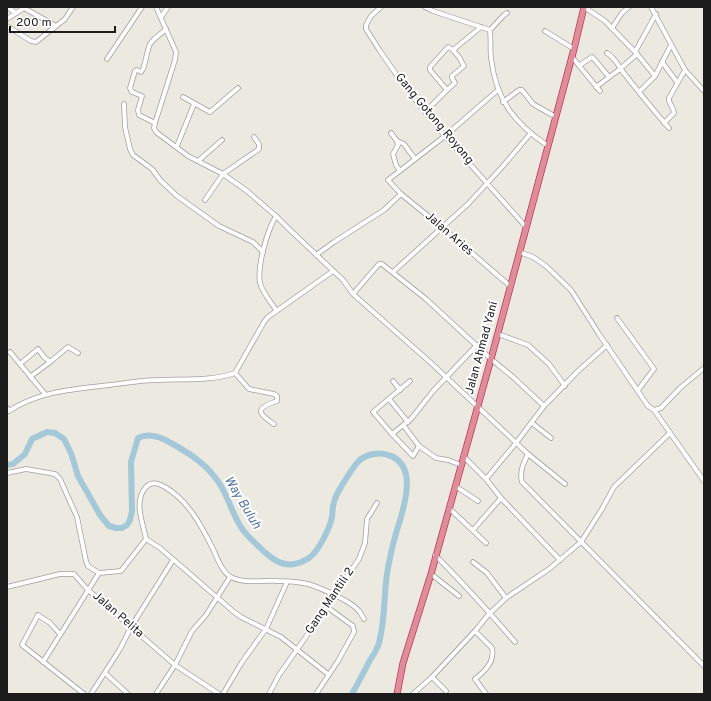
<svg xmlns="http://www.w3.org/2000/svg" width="711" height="701" font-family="Overpass,sans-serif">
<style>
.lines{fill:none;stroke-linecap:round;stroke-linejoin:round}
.river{stroke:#a4c8d7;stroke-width:6}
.minor-casing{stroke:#9f9f9f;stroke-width:5.5}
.highway-casing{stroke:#c7315b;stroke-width:7}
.minor{stroke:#fff;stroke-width:4}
.highway{stroke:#de8e98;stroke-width:5.5}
.labels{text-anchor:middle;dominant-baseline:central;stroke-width:4;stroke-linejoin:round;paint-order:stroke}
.street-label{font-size:12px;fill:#1b1b1b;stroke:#fff}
.water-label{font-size:13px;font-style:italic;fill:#5074a2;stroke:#fff}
</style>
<rect width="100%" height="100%" fill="#ece9e1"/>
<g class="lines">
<path class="river" d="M 7,465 L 13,464 L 25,454 L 32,439 L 47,432 L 55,433 L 64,439 L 71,453 L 78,476 L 100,515 L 109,526 L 116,528 L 122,528 L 127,525 L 130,520 L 132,511 L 131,462 L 138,438 C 149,432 161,437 171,443 C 191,454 209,466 221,486 C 231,503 235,524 250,538 C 268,555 282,575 309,558 C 318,552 330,528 332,517 C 333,512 332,507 334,502 C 335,495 355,463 361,459 C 368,454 379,452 388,455 C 422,465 401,515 395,537 C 392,547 390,558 388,568 C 383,593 386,622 378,646 C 376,651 373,656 370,660 C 364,672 358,683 352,694"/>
<defs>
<g id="minor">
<path d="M 7,7 L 16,13"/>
<path d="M 156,7 L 176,52 L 175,60 L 155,123 L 154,128 L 156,132 L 188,156 L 223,174 L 247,191 L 276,216 L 290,230 L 343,280 L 353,294 L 430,362 L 528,454 L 565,484"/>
<path d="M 381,7 L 371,16 L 366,25 L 366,29 L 380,51 L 405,87 L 445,136 L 526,227"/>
<path d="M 425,7 L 433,11 L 490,30 C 491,39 490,49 491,58 C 496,100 514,123 548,146"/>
<path d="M 584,7 L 605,21 L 637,54 L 655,76"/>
<path d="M 651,7 L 685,70 L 704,91"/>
<path d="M 161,17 L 168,7"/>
<path d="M 7,19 L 24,8 L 56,26"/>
<path d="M 7,26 L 31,41 L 36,42 L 65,19 L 73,7"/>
<path d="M 612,28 L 622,13 L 629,7"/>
<path d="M 490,30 L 504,15 L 507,13"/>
<path d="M 545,31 L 574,49"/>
<path d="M 635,52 L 656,14"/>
<path d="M 607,53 C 615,58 618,65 623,72 C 638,91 653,110 669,128"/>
<path d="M 572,57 L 600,91"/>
<path d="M 107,59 L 142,7"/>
<path d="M 662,62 L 677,82"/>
<path d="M 580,65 L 592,57 L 595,60 L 609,77"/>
<path d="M 596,87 L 620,69 L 637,54"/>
<path d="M 447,90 L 455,83 L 452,78 L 452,76 L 464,66 L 459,57 L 453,50"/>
<path d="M 498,90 L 445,136 L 388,180 L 401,194 L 443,228 L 510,286"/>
<path d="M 639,92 L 655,76 L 671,45"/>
<path d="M 183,97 L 210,112 L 238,88"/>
<path d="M 503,102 L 519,90 L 522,90 L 533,104 L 556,117"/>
<path d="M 124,104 L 125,127 L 130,149 L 133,155 L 152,169 L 161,181 L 177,196 L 219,226 L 253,242 L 263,252"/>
<path d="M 425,112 L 447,90 L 430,70 L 430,67 L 448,47 L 453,50 L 481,27"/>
<path d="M 155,123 L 139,115 L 138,110 L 142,96 L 132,92 L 130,88 L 135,71 L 137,70 L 141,72 L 143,69 C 146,61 147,51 150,44 C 154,38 161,34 166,29"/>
<path d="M 664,123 L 674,113 C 674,107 668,104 669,98 L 685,70"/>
<path d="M 391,133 L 397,141 L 404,144 L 415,159"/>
<path d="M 397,141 L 398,145 L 393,154 L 396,165 L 400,171"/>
<path d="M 177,146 L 194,104"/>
<path d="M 198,161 L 222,140"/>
<path d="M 205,200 L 223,174 L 259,149 L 259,144 L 254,137"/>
<path d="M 519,252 L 533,257 L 546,266 L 571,290 L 599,334 L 648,406 L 654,410 L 661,408 L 680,388 L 704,368"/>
<path d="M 316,255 L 334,242 L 384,210 L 401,194"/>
<path d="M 393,272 L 468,204 L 503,166 L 531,133"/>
<path d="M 353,294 L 379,264 L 382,264 L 426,299 L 491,359 L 513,377 L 544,406"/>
<path d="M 276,310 C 271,302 262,292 260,283 C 257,266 267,231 276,216"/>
<path d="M 617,318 L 654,369 L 638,390"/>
<path d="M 498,334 L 528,345 L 549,364 L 565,386"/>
<path d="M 10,352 L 45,394"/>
<path d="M 20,364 L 38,349 L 44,357 L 50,362"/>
<path d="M 235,373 L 249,389 L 274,394 L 277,396 L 277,401 C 255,408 257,413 274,424"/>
<path d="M 30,377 L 50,362 L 68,347 L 78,353"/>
<path d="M 393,381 L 400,390"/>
<path d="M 410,381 L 373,412 L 392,434 L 411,419 L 434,390 L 477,345"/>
<path d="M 389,399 L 408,422"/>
<path d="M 7,408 L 9,411 C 39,391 75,389 110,385 C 126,383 142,380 158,380 C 182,379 213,381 235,373 L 264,322 L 268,317 L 333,271"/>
<path d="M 654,410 L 704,481"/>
<path d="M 532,423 L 551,438"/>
<path d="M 404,426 L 419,446 L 436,458 L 448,460 L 461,465"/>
<path d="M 392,434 L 413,456 L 419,446"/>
<path d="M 528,454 C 524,462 519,472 522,482 L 704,666"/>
<path d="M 463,456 L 486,479 L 501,498 L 560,560"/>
<path d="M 7,473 L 26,469 L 55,474 L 60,479 L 77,517 L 86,561 L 88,566 L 99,573 L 121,571 L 146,539 C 143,523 133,501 146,487 C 152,481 158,483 165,487 C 187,500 200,523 211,545 C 217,556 221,573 233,578 C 246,584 263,580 278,581 C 287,581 299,582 308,584 C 321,588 351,601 359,611 C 361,613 362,616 364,619"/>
<path d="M 486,479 L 516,443 L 544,406 L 578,371 L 607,345"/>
<path d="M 455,486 L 478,501"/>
<path d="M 449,508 L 486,543"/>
<path d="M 473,530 L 501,498"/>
<path d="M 146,539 L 160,548 L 234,612 L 241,617 L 281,637 L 329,675"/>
<path d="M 435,555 C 463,583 489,612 515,642"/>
<path d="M 473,562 L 487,573 L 506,598"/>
<path d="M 431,574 L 459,596"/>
<path d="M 7,587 L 60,574 L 74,574 L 87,589 L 175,665 L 219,694"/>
<path d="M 475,631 L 492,648 C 495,662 485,671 475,679 L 486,694"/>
<path d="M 60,634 L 50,623 L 38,615 L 22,645 L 84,694"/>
<path d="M 43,662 L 99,573"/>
<path d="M 105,673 L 128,694"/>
<path d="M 432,677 L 446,691"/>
<path d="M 91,694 L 120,649 L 131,627 L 173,560"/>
<path d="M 156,694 L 175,665 L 192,631 L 206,615 L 230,577"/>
<path d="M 223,694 L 242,662 L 266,629 L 287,582"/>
<path d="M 269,694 L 279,675 L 327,607 L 334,595 L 359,559 L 365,543 L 367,519 L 377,503"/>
<path d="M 316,694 L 338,661 L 354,632 L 353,626 L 327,607"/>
<path d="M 413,694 L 432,677 L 475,631 L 489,614 L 506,598 L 549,569 L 581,542 L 602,509 L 614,487 L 670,433"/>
</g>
<path id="highway" d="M 397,694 L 403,663 L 431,574 L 491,359 L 574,49 L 584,7"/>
</defs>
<use href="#minor" class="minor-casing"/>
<use href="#highway" class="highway-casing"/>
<use href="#minor" class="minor"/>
<use href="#highway" class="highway"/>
</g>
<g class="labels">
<g class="street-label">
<text transform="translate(434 119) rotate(50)">Gang Gotong Royong</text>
<text transform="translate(449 234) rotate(41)">Jalan Aries</text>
<text transform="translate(482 348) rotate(-75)">Jalan Ahmad Yani</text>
<text transform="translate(330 601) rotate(-56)">Gang Mantili 2</text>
<text transform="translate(118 615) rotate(41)">Jalan Pelita</text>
</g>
<g class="water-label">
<text transform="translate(242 503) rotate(59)">Way Buluh</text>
</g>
</g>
<rect width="711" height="701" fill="none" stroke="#1b1b1b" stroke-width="16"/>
<path d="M10 26v6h105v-6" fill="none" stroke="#1b1b1b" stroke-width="2"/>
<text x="16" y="26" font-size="12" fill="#1b1b1b" stroke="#ffffff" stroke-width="3" paint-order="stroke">200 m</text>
</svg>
